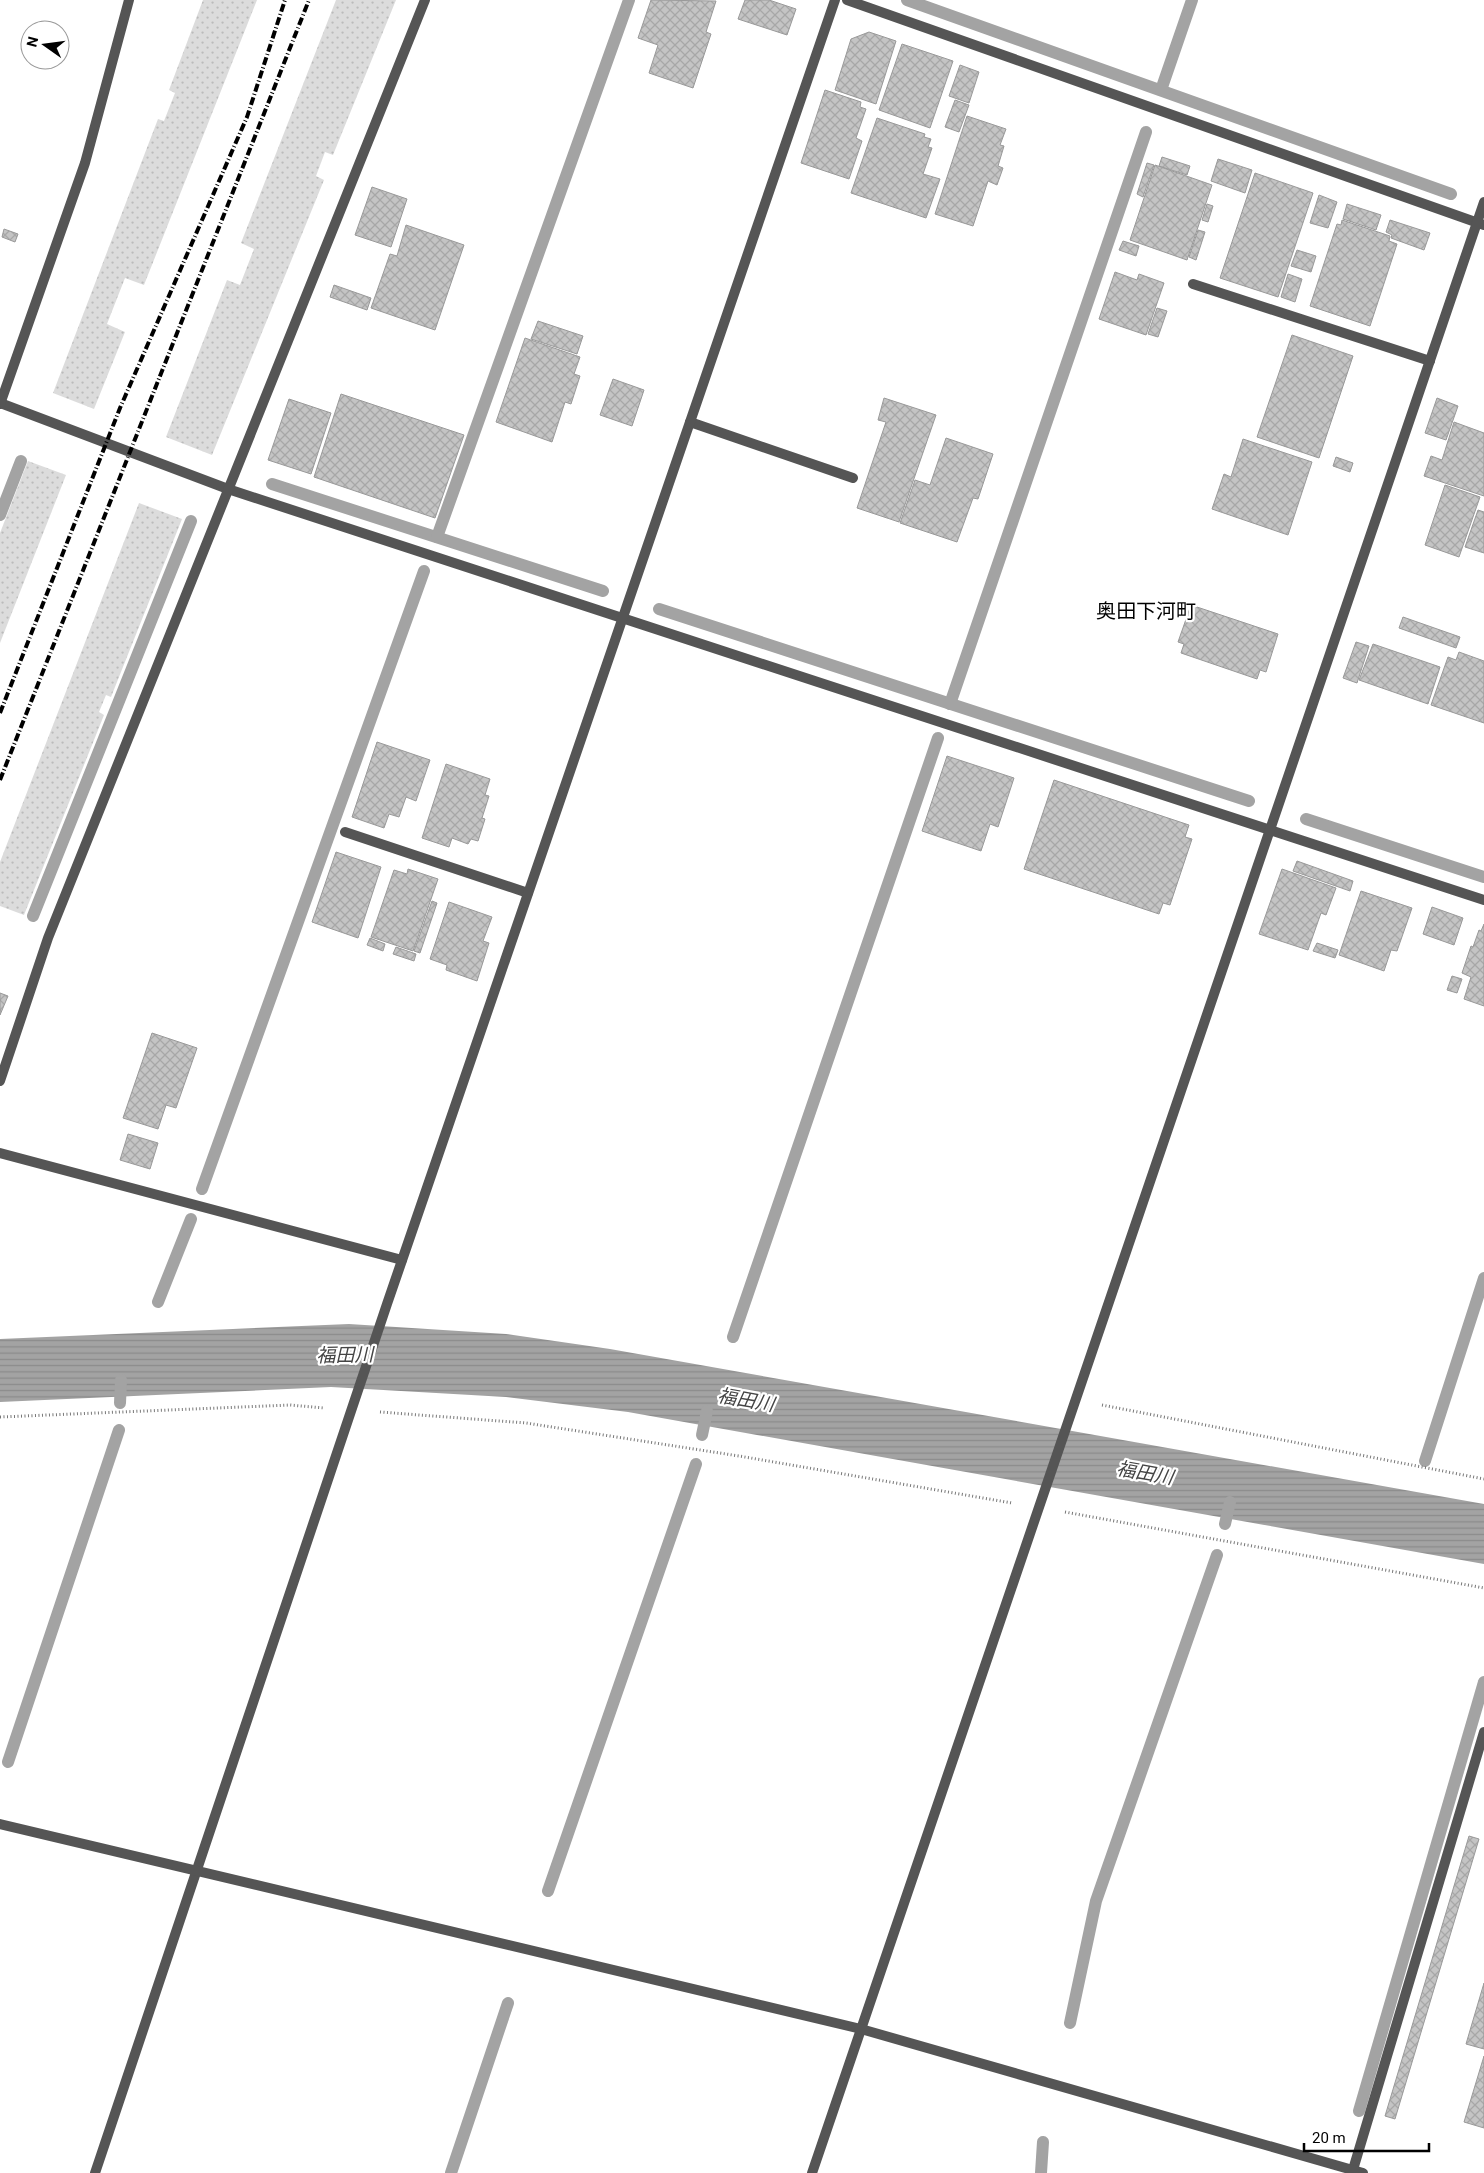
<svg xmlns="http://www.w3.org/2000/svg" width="1484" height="2173" font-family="Roboto,'Noto Sans JP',sans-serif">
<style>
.grass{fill:url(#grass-dots)}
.water{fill:url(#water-rules)}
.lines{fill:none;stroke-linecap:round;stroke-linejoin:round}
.stream{stroke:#a3a3a3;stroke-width:12}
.building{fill:url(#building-cross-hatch);stroke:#999}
.path{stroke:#777;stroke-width:3;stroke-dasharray:1 2.5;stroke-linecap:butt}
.service{stroke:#555;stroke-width:10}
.minor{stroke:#555;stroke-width:10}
.tertiary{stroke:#555;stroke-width:10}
.rail{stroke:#000;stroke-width:4;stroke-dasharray:8 2.5 1 2.5;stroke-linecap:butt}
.labels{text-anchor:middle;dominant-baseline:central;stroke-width:4.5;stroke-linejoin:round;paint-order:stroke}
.water-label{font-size:19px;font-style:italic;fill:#444;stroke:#fff}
.quarter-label{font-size:20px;fill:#000;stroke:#fff}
</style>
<defs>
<pattern id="grass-dots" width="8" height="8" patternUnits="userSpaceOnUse" patternTransform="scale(1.25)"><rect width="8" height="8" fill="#dcdcdc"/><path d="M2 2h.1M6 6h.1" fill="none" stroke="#bbb" stroke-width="1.8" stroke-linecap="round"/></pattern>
<pattern id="water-rules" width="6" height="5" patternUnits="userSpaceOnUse" patternTransform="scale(1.25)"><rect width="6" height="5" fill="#a3a3a3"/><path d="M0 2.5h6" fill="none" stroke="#8b8b8b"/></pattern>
<pattern id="building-cross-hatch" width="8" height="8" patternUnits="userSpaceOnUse" patternTransform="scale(1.25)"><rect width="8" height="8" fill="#c4c4c4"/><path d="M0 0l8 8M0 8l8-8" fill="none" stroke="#a7a7a7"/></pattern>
</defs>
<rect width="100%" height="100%" fill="#fff"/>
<g class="grass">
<path d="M 203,0 L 257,0 L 144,285 L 125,278 L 107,324 L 125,332 L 94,409 L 53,393 L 158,119 L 164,121 L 175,93 L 169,90 Z"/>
<path d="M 336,0 L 396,0 L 333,155 L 325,152 L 316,176 L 324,180 L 212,455 L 166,437 L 227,280 L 240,285 L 254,249 L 241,243 Z"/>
<path d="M 28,461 L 66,475 L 0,643 L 0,533 Z"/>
<path d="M 139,503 L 182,519 L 111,697 L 106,695 L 99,712 L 104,715 L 24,915 L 0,906 L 0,862 Z"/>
</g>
<path class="water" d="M 349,1324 L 506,1334 L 610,1349 L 1484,1504 L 1484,1564 L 628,1412 L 506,1397 L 331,1387 L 0,1402 L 0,1339 Z"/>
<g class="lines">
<g class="stream">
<path d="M 907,0 L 1451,194"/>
<path d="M 1161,90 L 1192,0"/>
<path d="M 272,484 L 603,591"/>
<path d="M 0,515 L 21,461"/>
<path d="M 437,537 L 629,0"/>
<path d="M 659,609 L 1249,801"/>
<path d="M 950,704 L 1146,132"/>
<path d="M 1306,819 L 1484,877"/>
<path d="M 33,916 L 191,521"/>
<path d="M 202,1189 L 424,571"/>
<path d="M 158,1302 L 191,1219"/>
<path d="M 733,1337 L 938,738"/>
<path d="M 120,1403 L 121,1380"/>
<path d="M 702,1435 L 707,1411"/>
<path d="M 1425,1461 L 1484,1278"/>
<path d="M 1225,1524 L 1230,1502"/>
<path d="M 8,1762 L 119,1430"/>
<path d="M 548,1891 L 696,1464"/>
<path d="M 1070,2023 L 1096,1901 L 1217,1555"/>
<path d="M 1359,2111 L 1484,1682"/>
<path d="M 451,2173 L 508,2003"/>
<path d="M 1041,2173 L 1043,2142"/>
</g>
</g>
<g class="building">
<path d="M 651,0 L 716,1 L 706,32 L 711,34 L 693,88 L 649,73 L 658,45 L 638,38 Z"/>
<path d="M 745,0 L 769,0 L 796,9 L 787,35 L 738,19 Z"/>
<path d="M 869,32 L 896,41 L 876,104 L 835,90 L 851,39 Z"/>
<path d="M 902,44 L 953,61 L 930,128 L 879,110 Z"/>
<path d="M 960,65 L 979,72 L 969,103 L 949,96 Z"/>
<path d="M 825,90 L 861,102 L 860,107 L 866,109 L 856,138 L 862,141 L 849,179 L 801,163 Z"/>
<path d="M 955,100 L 969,105 L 959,132 L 945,127 Z"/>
<path d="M 967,116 L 1006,129 L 1000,145 L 1004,146 L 998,166 L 1003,168 L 997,185 L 988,181 L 973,226 L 935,214 Z"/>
<path d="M 877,118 L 925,134 L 924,137 L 931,139 L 928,147 L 932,148 L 923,174 L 940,179 L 926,218 L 851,193 Z"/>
<path d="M 1162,157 L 1190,166 L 1187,175 L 1159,166 Z"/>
<path d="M 1218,159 L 1252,170 L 1245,193 L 1211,181 Z"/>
<path d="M 1147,163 L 1154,165 L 1143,197 L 1137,194 Z"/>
<path d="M 1155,165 L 1212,185 L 1187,260 L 1130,240 Z"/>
<path d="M 1255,173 L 1313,193 L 1278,297 L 1220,278 Z"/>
<path d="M 372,187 L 407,199 L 391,247 L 355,235 Z"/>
<path d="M 1319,195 L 1337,202 L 1328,228 L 1310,223 Z"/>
<path d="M 1207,204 L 1213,206 L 1208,222 L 1202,220 Z"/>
<path d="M 1347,204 L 1381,215 L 1376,230 L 1343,219 Z"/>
<path d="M 1342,220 L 1390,236 L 1389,241 L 1397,244 L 1370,326 L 1310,306 L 1337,224 L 1341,225 Z"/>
<path d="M 1390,220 L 1430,233 L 1424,250 L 1391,238 L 1392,235 L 1386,232 Z"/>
<path d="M 406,225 L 464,245 L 435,330 L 371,308 L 390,254 L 397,256 Z"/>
<path d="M 4,229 L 18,234 L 15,242 L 2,237 Z"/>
<path d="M 1198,230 L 1205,232 L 1196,260 L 1189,257 Z"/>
<path d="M 1123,241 L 1139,246 L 1136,256 L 1119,250 Z"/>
<path d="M 1297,250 L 1316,256 L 1311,272 L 1291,266 Z"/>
<path d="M 1115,272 L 1137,280 L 1139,274 L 1164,283 L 1146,335 L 1099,319 Z"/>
<path d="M 1288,274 L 1302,279 L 1295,302 L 1281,297 Z"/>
<path d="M 334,285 L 371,298 L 367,310 L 330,297 Z"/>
<path d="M 1157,308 L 1167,311 L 1158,337 L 1148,334 Z"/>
<path d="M 538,321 L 583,336 L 577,354 L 531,339 Z"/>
<path d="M 1292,335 L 1353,356 L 1319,458 L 1257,437 Z"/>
<path d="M 525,338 L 580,357 L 574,374 L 580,376 L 571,404 L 565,402 L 552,442 L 496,422 Z"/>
<path d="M 613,379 L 644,390 L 632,426 L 600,415 Z"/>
<path d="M 341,394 L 464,435 L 435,518 L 314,477 Z"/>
<path d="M 884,398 L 936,415 L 899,522 L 857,508 L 886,422 L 878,420 Z"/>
<path d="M 1437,398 L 1458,406 L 1446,440 L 1425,433 Z"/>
<path d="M 289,399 L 331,413 L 311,474 L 268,460 Z"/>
<path d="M 1454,422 L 1484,433 L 1484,496 L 1424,476 L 1431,456 L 1442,460 Z"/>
<path d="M 946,438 L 993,454 L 978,499 L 973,498 L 957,542 L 900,523 L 915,480 L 930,485 Z"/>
<path d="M 1243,439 L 1312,462 L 1288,535 L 1212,509 L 1224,474 L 1231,477 Z"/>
<path d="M 1336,457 L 1353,463 L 1350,472 L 1333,466 Z"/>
<path d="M 1445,485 L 1480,497 L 1459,557 L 1425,545 Z"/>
<path d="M 1478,510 L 1484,512 L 1484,553 L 1465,547 Z"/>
<path d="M 1191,605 L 1278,634 L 1266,672 L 1260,670 L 1257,679 L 1181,653 L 1184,644 L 1178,642 Z"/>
<path d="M 1403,617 L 1460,637 L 1456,648 L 1399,628 Z"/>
<path d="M 1356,642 L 1369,646 L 1357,683 L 1343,678 Z"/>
<path d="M 1373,644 L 1440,667 L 1428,704 L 1359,680 Z"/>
<path d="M 1459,652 L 1484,661 L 1484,723 L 1431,705 L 1448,657 L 1456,660 Z"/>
<path d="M 377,742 L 430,760 L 416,801 L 406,797 L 399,817 L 389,814 L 384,828 L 352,817 Z"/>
<path d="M 947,756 L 1014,778 L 998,827 L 990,824 L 981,851 L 922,831 Z"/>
<path d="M 446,764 L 490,779 L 485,795 L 489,796 L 482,818 L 485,819 L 478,841 L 471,839 L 468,844 L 452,838 L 449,847 L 422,838 Z"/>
<path d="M 1054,780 L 1189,825 L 1185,837 L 1192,839 L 1170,905 L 1163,903 L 1159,914 L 1024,869 Z"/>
<path d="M 336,852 L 381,867 L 358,938 L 312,922 Z"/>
<path d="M 1297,861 L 1353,881 L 1350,891 L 1293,871 Z"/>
<path d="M 408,869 L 438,879 L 413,951 L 371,937 L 394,870 L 407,874 Z"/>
<path d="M 1282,869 L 1336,888 L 1326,915 L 1321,913 L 1308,950 L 1259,934 Z"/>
<path d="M 1361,891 L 1412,908 L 1397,951 L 1391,950 L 1384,971 L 1339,955 Z"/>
<path d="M 432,901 L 437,903 L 420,953 L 414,951 Z"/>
<path d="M 449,902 L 492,917 L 483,941 L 489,943 L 477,981 L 446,970 L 447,965 L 430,959 Z"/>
<path d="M 1432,907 L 1463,918 L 1454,945 L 1423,934 Z"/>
<path d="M 1484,924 L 1484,1006 L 1464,999 L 1471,977 L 1462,973 L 1471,946 L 1473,947 L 1479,930 L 1481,931 Z"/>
<path d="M 370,938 L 385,944 L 383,951 L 367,945 Z"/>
<path d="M 1317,943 L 1338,950 L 1335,958 L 1313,951 Z"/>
<path d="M 396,947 L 416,954 L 414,961 L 393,954 Z"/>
<path d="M 1452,976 L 1462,979 L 1457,993 L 1447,990 Z"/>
<path d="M 0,993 L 8,996 L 0,1015 Z"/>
<path d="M 152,1033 L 197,1048 L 176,1108 L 166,1105 L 158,1129 L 123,1118 Z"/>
<path d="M 128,1134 L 158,1143 L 150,1169 L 120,1160 Z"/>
<path d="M 1469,1836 L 1479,1839 L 1395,2119 L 1385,2116 Z"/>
<path d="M 1484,1983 L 1484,2049 L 1466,2044 Z"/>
<path d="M 1484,2056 L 1484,2128 L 1464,2122 Z"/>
</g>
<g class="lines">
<g class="path">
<path d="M 1102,1405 L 1484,1479"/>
<path d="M 380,1412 L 526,1423 L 739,1456 L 1012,1503"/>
<path d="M 0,1417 L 290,1405 L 324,1408"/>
<path d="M 1065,1512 L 1484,1588"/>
</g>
<g class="service">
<path d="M 1193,284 L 1430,361"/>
<path d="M 690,422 L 853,478"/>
<path d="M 345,832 L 528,893"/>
</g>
<g class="minor">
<path d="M 847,0 L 1484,225"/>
<path d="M 0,403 L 228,489 L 1484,900"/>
<path d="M 0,1081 L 48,938 L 425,0"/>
<path d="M 0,1153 L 402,1260"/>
<path d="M 95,2173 L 387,1304 L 835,0"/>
<path d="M 812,2173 L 1484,202"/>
<path d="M 1352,2173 L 1484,1732"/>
</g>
<g class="tertiary">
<path d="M 0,404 L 85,163 L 129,0"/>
<path d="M 0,1824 L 861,2029 L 1363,2173"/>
</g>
<g class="rail">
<path d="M 0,713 L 120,408 L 247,117 L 285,0"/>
<path d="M 0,780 L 309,0"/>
</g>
</g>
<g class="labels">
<g class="water-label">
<text transform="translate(345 1355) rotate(-1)">福田川</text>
<text transform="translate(746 1400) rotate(10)">福田川</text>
<text transform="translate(1145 1473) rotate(10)">福田川</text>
</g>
<g class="quarter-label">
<text x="1146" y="611">奥田下河町</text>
</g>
</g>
<g transform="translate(45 45) rotate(284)"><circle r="24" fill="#ffffff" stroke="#999999"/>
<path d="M0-4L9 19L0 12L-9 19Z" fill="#000000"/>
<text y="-8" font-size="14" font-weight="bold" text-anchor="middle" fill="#000000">N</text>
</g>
<path d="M1304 2143v8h125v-8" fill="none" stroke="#000000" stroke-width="2.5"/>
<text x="1312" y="2143" font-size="15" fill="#000000" stroke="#ffffff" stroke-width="4" paint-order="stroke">20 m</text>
</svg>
